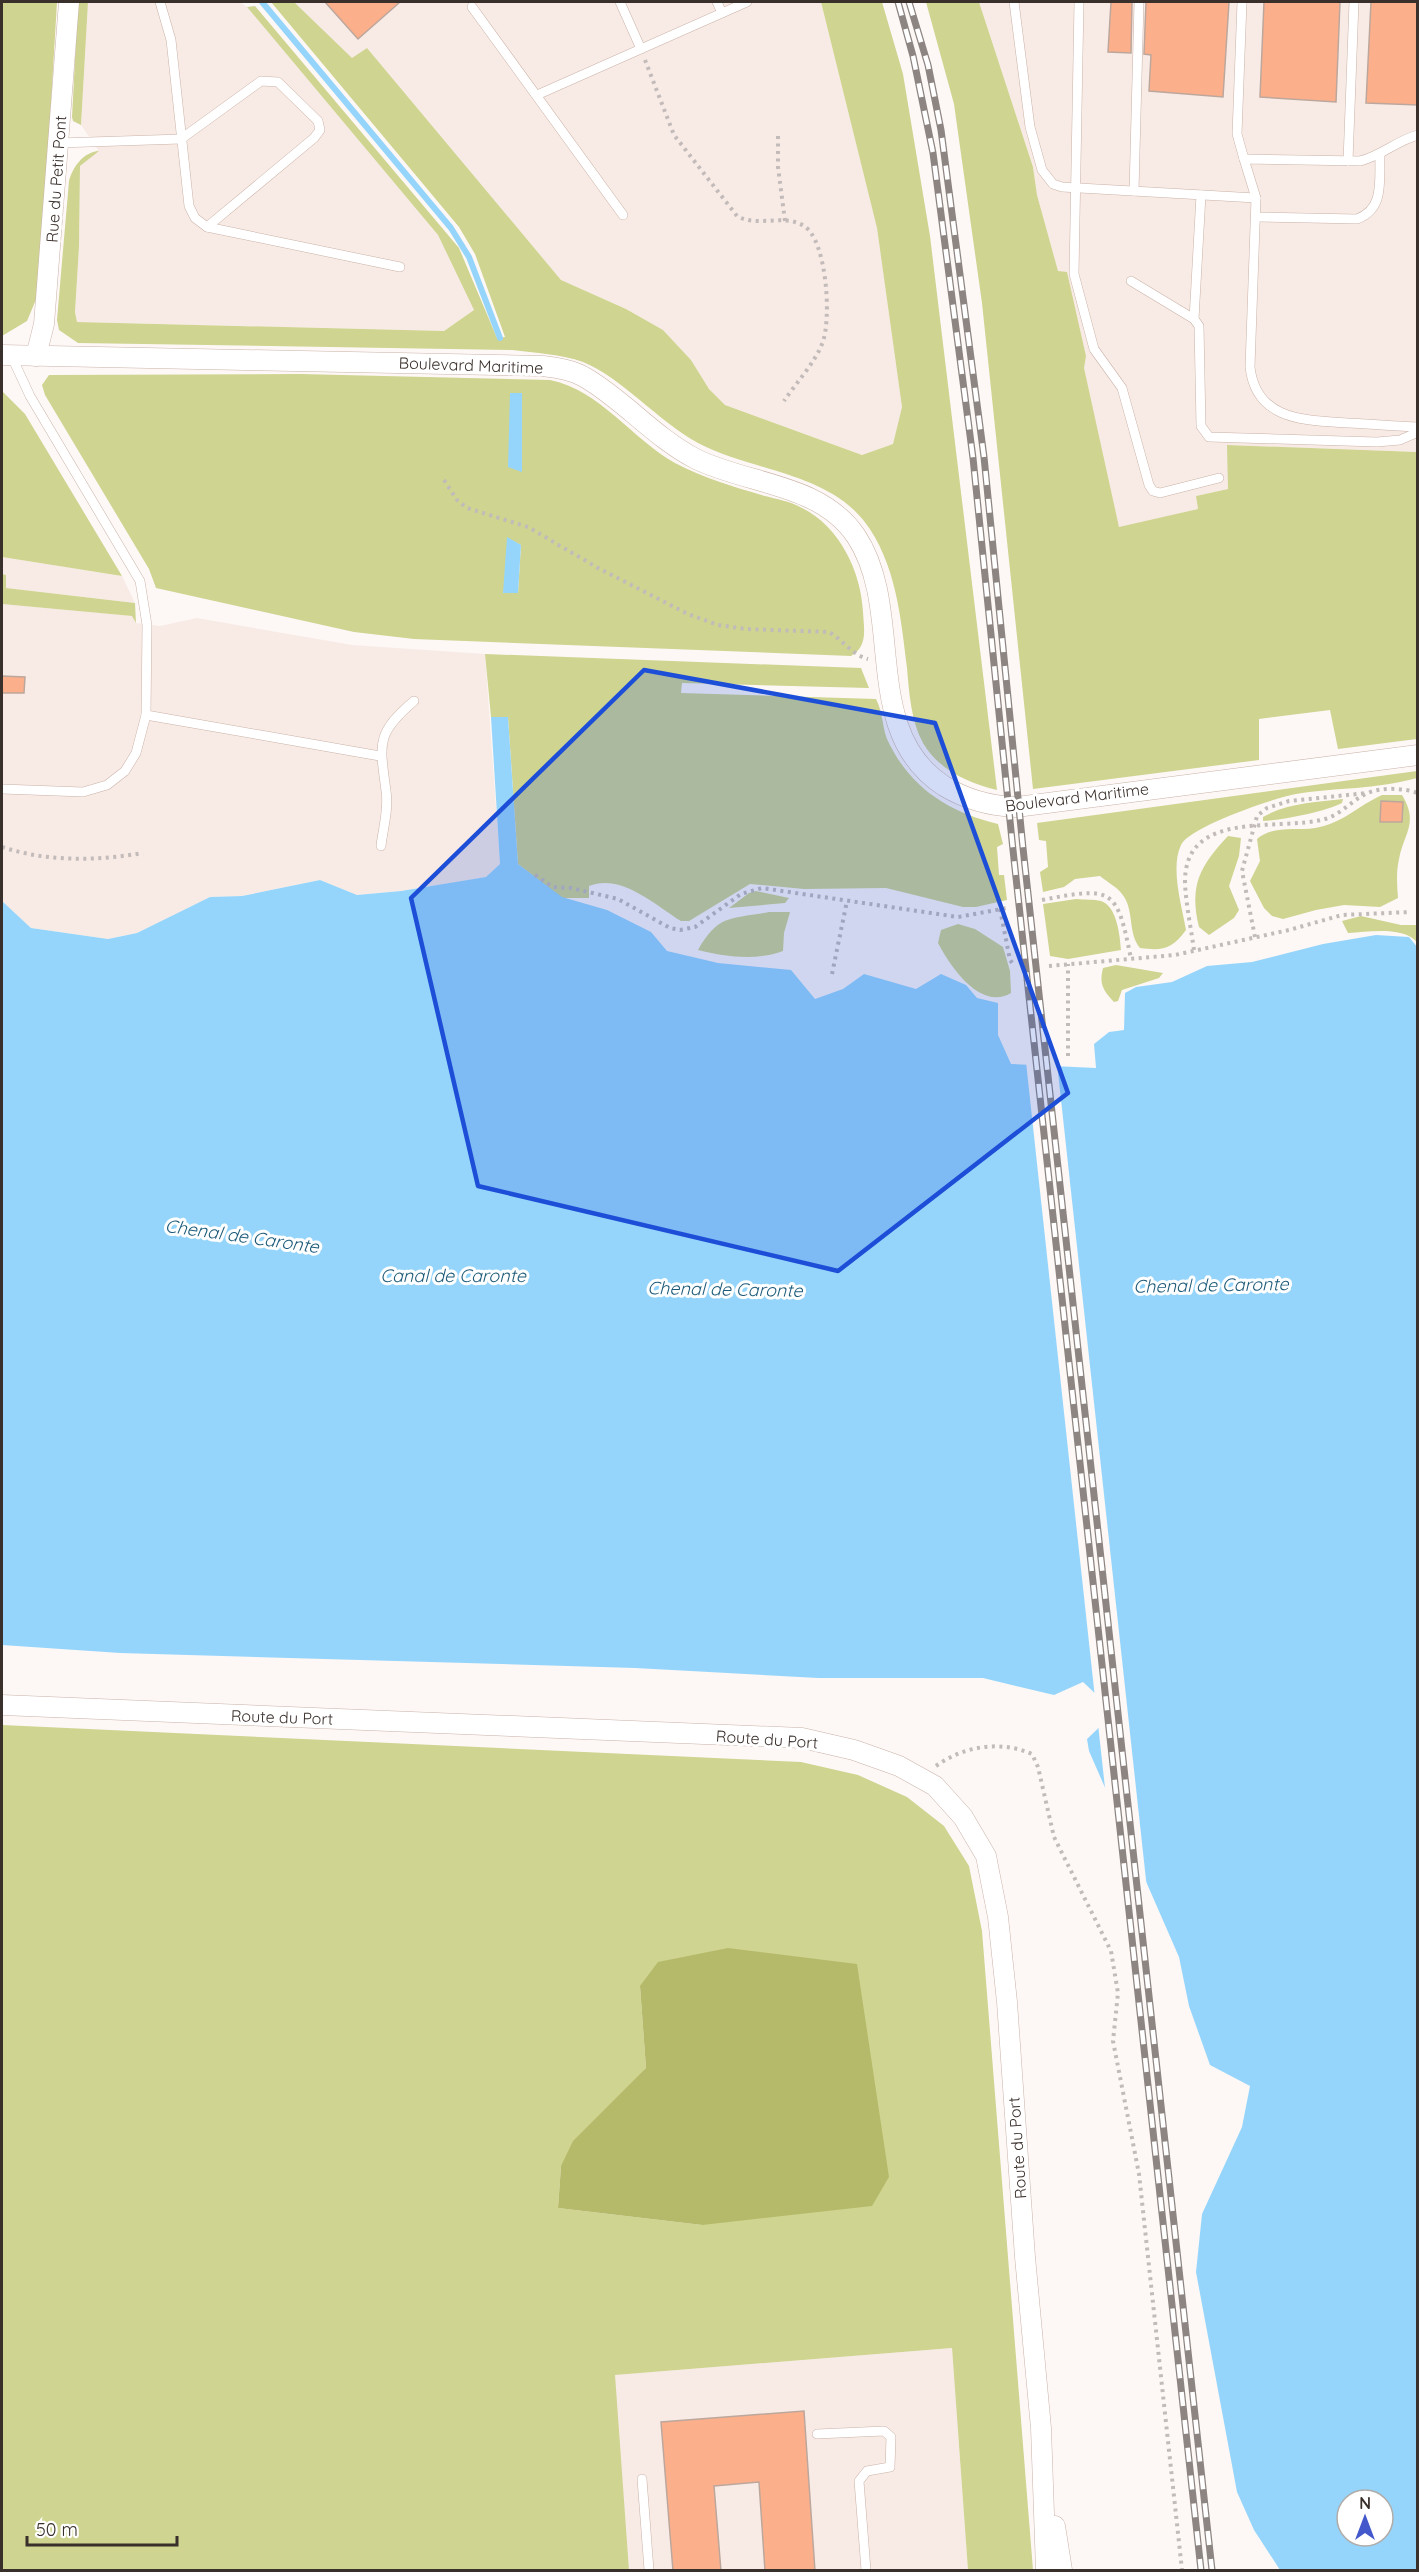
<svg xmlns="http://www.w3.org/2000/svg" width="1419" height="2572" font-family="Quicksand,sans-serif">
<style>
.built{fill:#f8ebe5}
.green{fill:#cfd490;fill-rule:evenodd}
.forest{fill:#b5ba6a}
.water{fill:#96d5fb;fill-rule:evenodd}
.pier{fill:#fdf8f6}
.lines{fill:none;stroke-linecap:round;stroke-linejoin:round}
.stream{stroke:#96d5fb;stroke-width:6}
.building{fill:#fcaf8b;stroke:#bda79c;stroke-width:1.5}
.lane-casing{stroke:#cab2a8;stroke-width:10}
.street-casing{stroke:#cab2a8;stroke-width:21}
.path{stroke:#c2bbb9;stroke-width:4;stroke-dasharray:3 4.5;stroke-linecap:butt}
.lane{stroke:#fff;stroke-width:9}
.street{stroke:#fff;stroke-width:20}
.rail-casing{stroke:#8d8582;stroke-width:7}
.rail{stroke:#fff;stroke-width:4.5;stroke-dasharray:14;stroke-linecap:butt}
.marked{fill:#1d4ed8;fill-opacity:0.2;stroke:#1d4ed8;stroke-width:4.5;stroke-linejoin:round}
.labels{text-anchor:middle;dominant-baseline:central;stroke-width:6;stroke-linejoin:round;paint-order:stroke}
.street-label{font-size:16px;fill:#392f2b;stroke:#fff}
.water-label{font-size:18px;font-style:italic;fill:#1c5a79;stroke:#fff}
</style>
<rect width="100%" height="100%" fill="#fdf8f6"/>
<g class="built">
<path d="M 88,2 L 240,2 L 247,7 L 438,235 L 474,310 L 444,331 L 77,322 L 75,312 L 79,247 L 80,166 L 98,150 L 81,125 Z"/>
<path d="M 294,2 L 821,2 L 877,227 L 902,407 L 893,444 L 862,455 L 725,405 L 709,389 L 691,360 L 663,330 L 626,309 L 561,280 L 367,48 L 352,59 Z"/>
<path d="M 979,2 L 1417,2 L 1417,452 L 1228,445 L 1228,489 L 1196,496 L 1198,509 L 1119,528 L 1083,368 L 1086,356 L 1067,273 L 1058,272 L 1037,195 L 1033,167 Z"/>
<path d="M 2,557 L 122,576 L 135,603 L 5,588 L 6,575 L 2,574 Z"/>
<path d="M 2,604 L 133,616 L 136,623 L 160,626 L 197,618 L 352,645 L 485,654 L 500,864 L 486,877 L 401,891 L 357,895 L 320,880 L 242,896 L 210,897 L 137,933 L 108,939 L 31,928 L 2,901 Z"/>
<path d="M 952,2348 L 968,2570 L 629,2570 L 614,2375 Z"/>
</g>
<g class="green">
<path d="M 2,2 L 57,2 L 40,290 L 27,321 L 2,336 Z"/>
<path d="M 78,2 L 88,2 L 81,125 L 73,121 L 72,117 Z"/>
<path d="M 271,2 L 294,2 L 352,58 L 367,48 L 561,280 L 626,309 L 663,330 L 691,360 L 709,389 L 725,405 L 862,455 L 893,444 L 902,407 L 877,228 L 821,2 L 882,2 L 903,74 L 930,236 L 997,790 C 968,783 939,770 923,743 C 911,721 909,692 907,668 C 901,619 896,562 864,521 C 825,472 751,471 698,443 C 659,422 621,377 583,362 C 561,354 535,353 512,350 L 78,343 L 59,330 L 57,320 L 69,181 C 73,167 83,152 99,151 L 80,166 L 79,247 L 75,312 L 77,322 L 444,331 L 474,310 L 438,235 L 247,7 L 255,6 L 459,248 L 497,338 L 505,337 L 475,254 L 459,227 Z"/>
<path d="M 926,2 L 979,2 L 1033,167 L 1037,195 L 1058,271 L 1067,272 L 1086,356 L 1084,368 L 1119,527 L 1198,509 L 1196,496 L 1228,489 L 1227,445 L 1417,452 L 1417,739 L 1338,749 L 1330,710 L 1259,719 L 1259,760 L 1033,789 L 982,303 L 954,104 Z"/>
<path d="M 300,374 L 550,380 C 600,390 632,439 675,463 C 703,478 734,487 765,496 C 776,499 790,501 800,507 C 839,525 861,571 863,612 C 864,630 868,646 851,656 L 414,639 L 354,632 L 156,588 L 149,569 L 45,395 L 42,385 L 49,375 ZM 510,393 L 522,393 L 522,472 ZM 507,538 L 521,545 L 518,593 Z"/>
<path d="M 2,391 L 25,414 L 122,576 L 2,557 Z"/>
<path d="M 2,574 L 6,575 L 6,588 L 135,603 L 136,623 L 132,616 L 2,604 Z"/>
<path d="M 485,654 L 861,668 L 869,688 L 682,683 L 681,693 L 876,699 C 883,712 882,726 887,739 C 909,787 948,812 998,824 L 1003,844 L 997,847 L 999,875 L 1004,875 L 1007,900 L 976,907 L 963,907 L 886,888 L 804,889 L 750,884 L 689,921 L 681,921 C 655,905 621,873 589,886 L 589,898 L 562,898 L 518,864 L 508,717 L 491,717 Z"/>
<path d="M 1417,771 L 1417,778 C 1374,790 1338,787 1296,794 C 1274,798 1189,827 1181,845 C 1170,868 1182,906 1186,930 C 1172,949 1163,951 1140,948 C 1127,932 1135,910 1122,894 C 1117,887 1107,882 1100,876 L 1075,879 L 1064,887 L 1043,892 L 1040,872 L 1048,867 L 1046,841 L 1039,840 L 1037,823 Z"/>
<path d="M 1382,795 L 1402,795 C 1419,823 1404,833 1399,859 C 1396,872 1397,885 1398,898 L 1380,907 L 1344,905 L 1316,910 L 1283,919 L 1272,916 L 1264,908 L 1250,881 L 1260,861 L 1257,839 C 1273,825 1296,831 1315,828 C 1342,824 1359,805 1382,795 Z"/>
<path d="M 1343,799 L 1342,803 C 1324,812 1283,820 1263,821 L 1263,817 C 1287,803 1316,802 1343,799 Z"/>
<path d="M 1228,836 L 1241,838 L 1239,856 L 1229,886 L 1239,910 L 1234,918 L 1209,935 L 1199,927 C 1189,885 1200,866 1228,836 Z"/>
<path d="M 756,891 L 789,898 L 785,903 L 729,908 L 749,893 Z"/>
<path d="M 1076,899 C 1084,900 1094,899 1101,901 C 1117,906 1120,936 1121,950 L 1068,959 L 1050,956 L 1043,904 Z"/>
<path d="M 769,912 L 790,912 L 784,933 L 783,951 C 756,961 726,957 698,950 C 718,914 731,919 769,912 Z"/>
<path d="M 1361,916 L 1401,925 L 1417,925 L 1417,942 C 1402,926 1369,932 1348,933 L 1342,921 Z"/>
<path d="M 958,924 L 975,929 L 1003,947 L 1010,971 L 1011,993 C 981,1011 951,968 938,943 L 941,930 Z"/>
<path d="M 1116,965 L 1163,973 L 1159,978 L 1122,990 L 1118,1001 L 1114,1002 C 1103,990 1099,984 1103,968 Z"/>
<path d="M 2,1725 L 801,1762 L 858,1775 L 907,1797 L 944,1826 L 969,1866 L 982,1931 L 1033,2570 L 968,2570 L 952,2348 L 615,2375 L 629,2570 L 2,2570 ZM 640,1986 L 702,2225 L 558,2208 L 561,2166 L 646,2068 Z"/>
</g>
<path class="forest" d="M 728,1948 L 857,1964 L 889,2177 L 872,2206 L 702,2225 L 558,2208 L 561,2166 L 573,2141 L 646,2068 L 640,1986 L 658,1962 Z"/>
<g class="water">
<path d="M 510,393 L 522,393 L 522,472 L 508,467 Z"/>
<path d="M 507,537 L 521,545 L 518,593 L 503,593 Z"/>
<path d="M 491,717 L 508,717 L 518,864 L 562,897 L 607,910 L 651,932 L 667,951 L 718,963 L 791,970 L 815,999 L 843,989 L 864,974 L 916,989 L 941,974 L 966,985 L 977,998 L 998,1003 L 998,1035 L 1011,1064 L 1096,1068 L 1094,1044 L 1109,1032 L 1124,1030 L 1125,993 L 1136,987 L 1172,982 L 1207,966 L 1252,962 L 1323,944 L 1376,935 L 1409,937 L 1418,948 L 1417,2570 L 1280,2570 L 1254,2530 L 1237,2492 L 1196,2272 L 1202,2214 L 1242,2127 L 1250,2086 L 1210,2065 L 1189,2006 L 1179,1957 L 1089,1751 L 1087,1739 L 1109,1718 L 1099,1697 L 1083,1682 L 1054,1695 L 983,1678 L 818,1678 L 635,1668 L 120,1653 L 2,1645 L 2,901 L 31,928 L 108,939 L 137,933 L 210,897 L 242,896 L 320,880 L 357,895 L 401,891 L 486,877 L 500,864 ZM 1347,2500 L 1383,2500 L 1383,2536 L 1347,2536 Z"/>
</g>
<path class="pier" d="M 1026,1062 L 1057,1063 L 1147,1889 L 1106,1797 L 1098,1724 L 1106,1718 L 1095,1698 Z"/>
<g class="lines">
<path class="stream" d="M 262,2 L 451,228 L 469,257 L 500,338"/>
</g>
<g class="building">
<path d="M 325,2 L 400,2 L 358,39 Z"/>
<path d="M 1111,2 L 1132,2 L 1131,53 L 1108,52 Z"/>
<path d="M 1146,2 L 1229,2 L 1223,97 L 1149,91 L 1151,55 L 1144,54 Z"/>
<path d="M 1264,2 L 1340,2 L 1336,102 L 1260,97 Z"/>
<path d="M 1371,2 L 1418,2 L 1418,105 L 1366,103 Z"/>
<path d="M 2,676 L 25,677 L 24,693 L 2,693 Z"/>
<path d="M 1381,801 L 1403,802 L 1402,822 L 1380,822 Z"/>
<path d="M 804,2411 L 815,2571 L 765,2571 L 759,2482 L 714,2486 L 721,2571 L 673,2571 L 661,2422 Z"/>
</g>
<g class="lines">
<defs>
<g id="lane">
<path d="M 160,2 L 171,40 L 189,206 L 195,218 L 207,227 L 400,267"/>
<path d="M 620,2 L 641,49"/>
<path d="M 717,2 L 722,13"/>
<path d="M 1014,2 L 1030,127 L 1042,170 L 1053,184 L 1062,187 L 1256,198"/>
<path d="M 1079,2 L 1074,274 L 1094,349 L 1122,388 L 1149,485 L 1153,491 L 1160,493 L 1219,478"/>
<path d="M 1242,2 L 1237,134 L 1244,159"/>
<path d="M 472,7 L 623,215"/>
<path d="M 537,95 L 747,2"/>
<path d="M 1418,135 C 1397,140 1382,156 1360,161 L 1244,159 L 1256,198 L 1250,367 C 1256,421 1305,420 1348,423 C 1371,424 1394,426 1418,427"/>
<path d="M 59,143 L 181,139 L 261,81 L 278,82 L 318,121 L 320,130 L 314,138 L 207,227"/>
<path d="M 1348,161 L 1354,2"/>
<path d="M 1134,191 L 1139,2"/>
<path d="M 1256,217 L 1357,219 C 1385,209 1379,180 1380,154"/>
<path d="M 1131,281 L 1194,319 L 1199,326 L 1201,426 L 1209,437 L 1377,442 L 1400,440 L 1418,432"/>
<path d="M 1194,319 L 1201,195"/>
<path d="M 146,715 L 380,756"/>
<path d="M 2,789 L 83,792 L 107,785 L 125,771 L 136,753 L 146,715 L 147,625 L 140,581 L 30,396 L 11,355"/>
<path d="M 381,846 C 383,828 389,809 386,791 C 380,744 375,734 414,701"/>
<path d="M 817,2434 L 884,2431 L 891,2437 L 890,2467 L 867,2471 L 859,2481 L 866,2570"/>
<path d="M 642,2479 L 649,2570"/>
</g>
<g id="street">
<path d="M 2,355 L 543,366 C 558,368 573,370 586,378 C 625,401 655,438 696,459 C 749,485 820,483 856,536 C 906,611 859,731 944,786 C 967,800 989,806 1016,807 L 1418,755"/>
<path d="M 36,356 L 44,324 L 69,2"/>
<path d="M 2,1705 L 802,1738 L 854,1750 L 899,1766 L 935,1786 L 963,1817 L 986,1856 L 998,1917 L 1007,2002 L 1025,2257 L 1041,2428 L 1046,2570"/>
<path d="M 1055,2526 L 1062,2570"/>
</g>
</defs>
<use href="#lane" class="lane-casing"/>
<use href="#street" class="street-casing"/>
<g class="path">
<path d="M 645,60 L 674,135 L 737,216 C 758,228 784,213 804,226 C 827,240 832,321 822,344 C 814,364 796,383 784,401"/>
<path d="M 778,136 L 778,167 L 785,221"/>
<path d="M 444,480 L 457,500 L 467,508 L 528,527 L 598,568 L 688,614 L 718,625 L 746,629 L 829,632 C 843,640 852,655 868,659"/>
<path d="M 2,847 C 48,862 95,861 143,853"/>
<path d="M 535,875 L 553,887 L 571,888 L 618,899 L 670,928 L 680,930 L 695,927 L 741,894 L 762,888 L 958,917 L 1007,908"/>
<path d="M 1042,900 C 1113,886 1117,888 1131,959"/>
<path d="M 1000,909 L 1010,960 L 1014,965"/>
<path d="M 1255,937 L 1242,871 L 1257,816 L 1267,808 L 1289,801 L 1367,793"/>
<path d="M 1194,950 C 1191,928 1186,905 1185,883 C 1184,808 1278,832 1325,819 C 1342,814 1353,799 1368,793 C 1381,787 1404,788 1418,793"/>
<path d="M 1049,966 L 1175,955 L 1289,930 L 1342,915 L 1410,912"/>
<path d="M 832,974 L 847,901"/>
<path d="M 1068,1056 L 1068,964"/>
<path d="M 936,1766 C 964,1746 1000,1740 1032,1754 L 1038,1767 L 1054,1837 L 1111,1951 L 1118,1993 L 1113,2041 L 1139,2174 L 1182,2570"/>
</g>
<use href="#lane" class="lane"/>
<use href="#street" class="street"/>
<defs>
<g id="rail">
<path d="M 898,2 L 913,56 L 933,153 L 973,458 L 1013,850 L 1201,2570"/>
<path d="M 909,2 L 928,65 L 941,130 L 984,457 L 1023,848 L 1212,2570"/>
</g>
</defs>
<use href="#rail" class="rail-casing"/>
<use href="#rail" class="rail"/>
</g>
<path class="marked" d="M 644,670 L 935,723 L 1068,1093 L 838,1271 L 478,1186 L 411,898 Z"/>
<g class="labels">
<g class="street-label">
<text transform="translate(56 179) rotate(-86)">Rue du Petit Pont</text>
<text transform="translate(471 365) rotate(2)">Boulevard Maritime</text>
<text transform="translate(1077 797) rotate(-7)">Boulevard Maritime</text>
<text transform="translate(282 1717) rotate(2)">Route du Port</text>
<text transform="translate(767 1739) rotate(4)">Route du Port</text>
<text transform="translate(1017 2148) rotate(-94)">Route du Port</text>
</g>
<g class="water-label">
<text transform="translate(242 1236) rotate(8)">Chenal de Caronte</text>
<text x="453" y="1275">Canal de Caronte</text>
<text transform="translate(1211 1285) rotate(-1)">Chenal de Caronte</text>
<text transform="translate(725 1289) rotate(1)">Chenal de Caronte</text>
</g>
</g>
<rect width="1419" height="2572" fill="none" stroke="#392f2b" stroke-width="6"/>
<g transform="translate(1365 2518)"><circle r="28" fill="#ffffff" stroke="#b0acaa" stroke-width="1.5"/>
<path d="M0-4.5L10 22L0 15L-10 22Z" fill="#4258cb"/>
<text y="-9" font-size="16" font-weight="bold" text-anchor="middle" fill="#392f2b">N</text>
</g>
<path d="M27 2536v9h150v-9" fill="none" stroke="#392f2b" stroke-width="3"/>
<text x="36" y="2536" font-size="18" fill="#392f2b" stroke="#ffffff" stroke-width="4.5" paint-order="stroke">50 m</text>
</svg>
